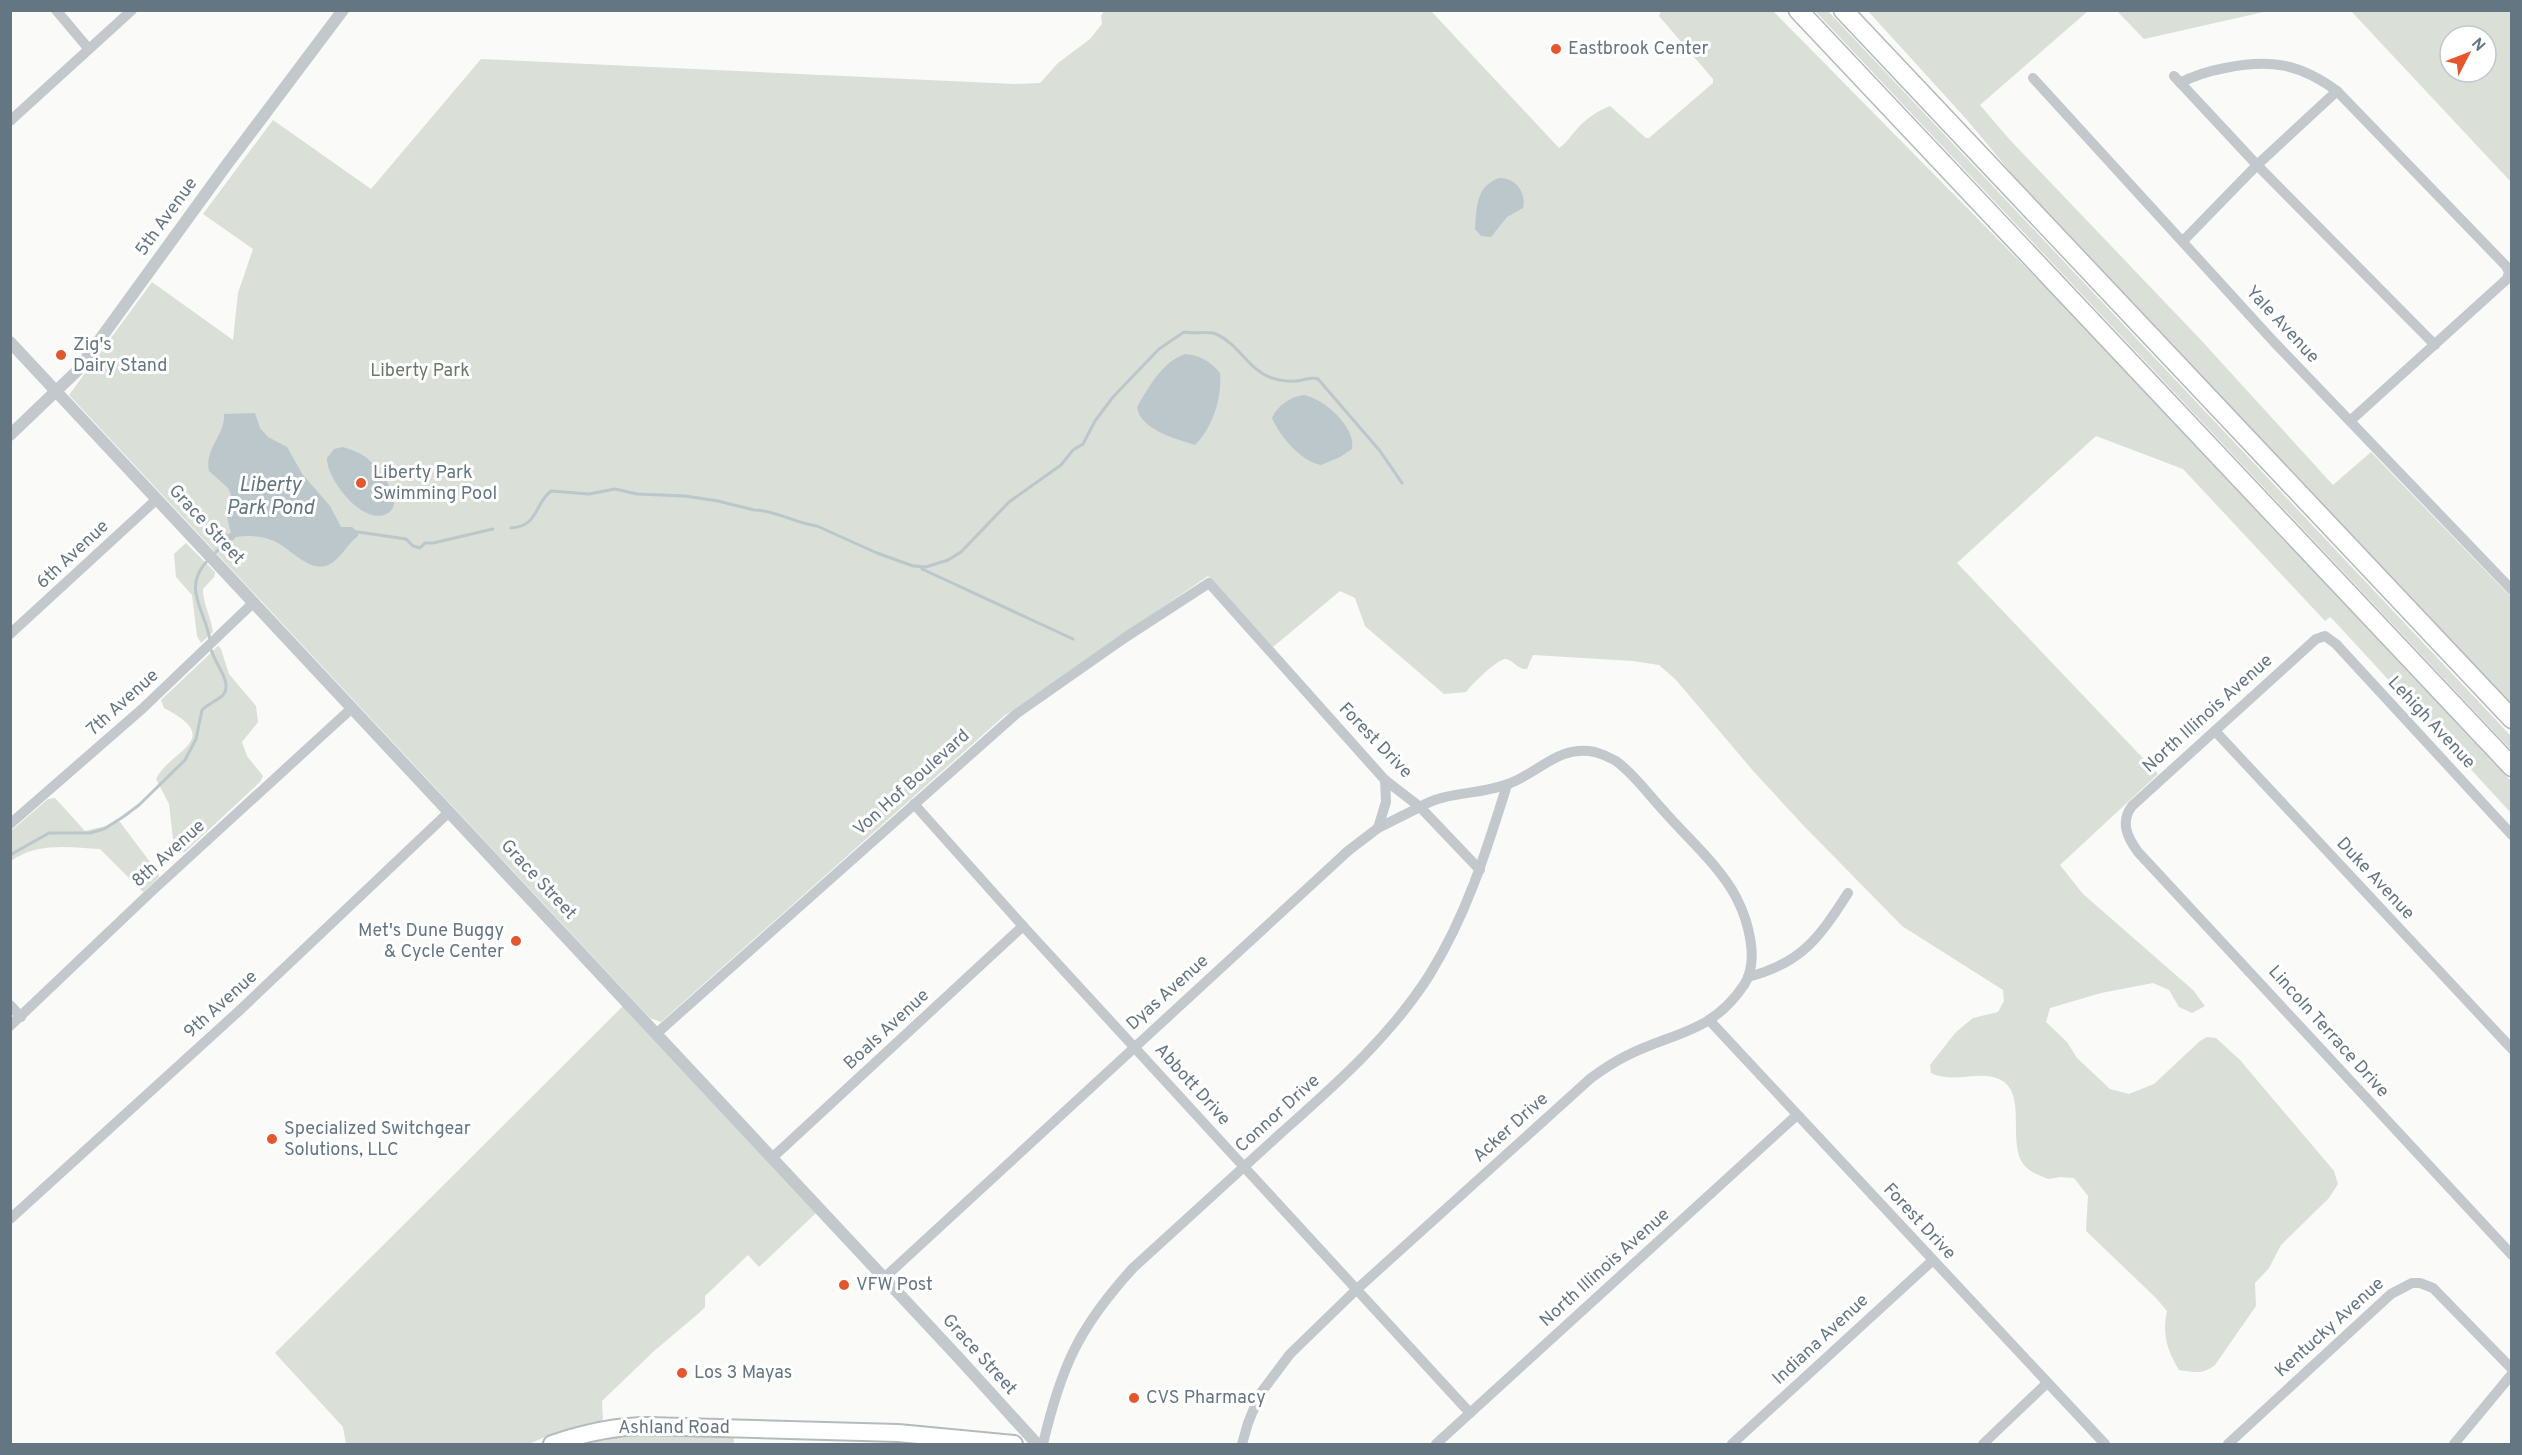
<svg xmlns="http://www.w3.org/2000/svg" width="2522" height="1455" font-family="Overpass,sans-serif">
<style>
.green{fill:#dadfd7;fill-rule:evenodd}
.water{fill:#bbc7cb}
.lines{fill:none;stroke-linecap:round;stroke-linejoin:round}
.stream{stroke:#bbc7cb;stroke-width:3}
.primary-casing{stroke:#b5babe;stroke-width:20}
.motorway-casing{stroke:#b4b9bd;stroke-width:21}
.minor{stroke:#c3c8cc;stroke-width:10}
.tertiary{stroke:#c3c8cc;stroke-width:12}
.primary{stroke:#fff;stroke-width:16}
.motorway{stroke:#fff;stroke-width:18}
.poi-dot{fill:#e4572e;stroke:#fff;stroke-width:2}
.labels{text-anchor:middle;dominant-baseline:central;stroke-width:6;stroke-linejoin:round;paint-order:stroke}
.poi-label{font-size:18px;fill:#657683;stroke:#fff;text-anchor:start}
.street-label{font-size:18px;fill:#657683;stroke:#fff}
.park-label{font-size:18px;fill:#687a64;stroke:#fff}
.water-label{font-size:20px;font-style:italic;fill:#60757c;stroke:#fff}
</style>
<rect width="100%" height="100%" fill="#fafaf8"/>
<g class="green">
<path d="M 1104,11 L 1431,11 L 1559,148 C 1568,142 1570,136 1577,129 C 1585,119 1598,111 1610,106 L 1646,138 L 1649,138 L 1713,83 L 1713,79 L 1659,16 L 1661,11 L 1773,11 L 2047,289 L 2511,781 L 2511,813 L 2338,625 L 2330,617 L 2325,621 L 2183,469 L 2096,436 L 1957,563 L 2158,774 L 2060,865 L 2083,894 L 2193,990 L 2205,1006 L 2192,1013 L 2179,1007 L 2169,990 L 2153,983 L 2101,993 L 2050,1008 L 2046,1022 L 2067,1042 L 2077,1058 L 2110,1089 L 2129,1094 L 2154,1084 L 2200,1041 L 2207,1037 L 2216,1038 L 2240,1060 L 2334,1171 L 2338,1184 L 2329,1198 L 2281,1245 L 2269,1268 L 2255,1283 L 2256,1306 L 2215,1365 C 2203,1375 2193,1372 2179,1370 C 2167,1350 2162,1334 2167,1311 L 2156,1298 L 2086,1231 L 2088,1196 L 2074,1178 L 2061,1177 L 2048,1179 C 2042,1176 2032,1173 2027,1168 C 2004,1147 2030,1093 1999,1079 C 1980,1070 1953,1084 1931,1073 L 1930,1065 L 1956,1032 L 1973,1018 L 1998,1012 L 2004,1001 L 2003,990 L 1902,926 L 1803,825 L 1755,773 L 1676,680 L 1659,665 L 1633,661 L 1533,655 L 1527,669 C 1518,670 1514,661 1506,659 C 1498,658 1470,686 1466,692 L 1444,694 L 1365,626 L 1355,598 L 1340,591 L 1273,647 L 1208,576 L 1004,716 L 661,1022 L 650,1018 L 69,395 L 152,282 L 233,340 L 238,293 L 253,249 L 203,214 L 273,120 L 371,189 L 481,59 L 1014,84 L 1040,83 L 1058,63 L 1090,39 L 1102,24 L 1101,16 Z"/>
<path d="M 1815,11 L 1828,11 L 2511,736 L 2511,750 Z"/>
<path d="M 1868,11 L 2088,11 L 1980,105 L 2010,140 L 2200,339 L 2333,485 L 2371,452 L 2511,597 L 2511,704 L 2012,174 L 1968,121 Z"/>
<path d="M 2117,11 L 2268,11 L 2144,39 Z"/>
<path d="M 2351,11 L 2511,11 L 2511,182 ZM 2450,36 L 2486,36 L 2486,72 L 2450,72 Z"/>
<path d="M 186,543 L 215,572 L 214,577 L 203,589 C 203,604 211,617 213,632 L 201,643 L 197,636 L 192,595 L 176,577 L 174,554 Z"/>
<path d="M 218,646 L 221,649 L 229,674 L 256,706 L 258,722 L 242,742 L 247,756 L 263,776 L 260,782 L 185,852 L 180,852 L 173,839 L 169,804 L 156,779 C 170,750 226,740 164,708 L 161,700 Z"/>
<path d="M 55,798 L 85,831 L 106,826 L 117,820 L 120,822 L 159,874 L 159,877 L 143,892 L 100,849 C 70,847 36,842 11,861 L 11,831 L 48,799 Z"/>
<path d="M 623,1006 L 816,1213 L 759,1267 L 748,1255 L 705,1296 L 705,1307 L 699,1313 L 654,1351 L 602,1401 L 603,1421 L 547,1436 L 529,1444 L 346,1444 L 343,1427 L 275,1353 Z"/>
<path d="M 653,1435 L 734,1438 L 734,1444 L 580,1444 L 607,1438 Z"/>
</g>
<g class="water">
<path d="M 1499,178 C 1515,177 1527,193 1523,208 L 1507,217 L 1491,237 L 1481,236 L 1475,229 C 1477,208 1475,187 1499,178 Z"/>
<path d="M 1185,354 C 1200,355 1211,362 1220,373 C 1222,398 1213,427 1195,445 C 1177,439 1140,430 1137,407 C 1149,387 1162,362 1185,354 Z"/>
<path d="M 1304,395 C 1324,399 1356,427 1352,449 L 1340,457 L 1321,465 C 1300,461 1280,436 1272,418 C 1278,405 1290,397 1304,395 Z"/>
<path d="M 255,413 L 260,428 L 268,437 L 287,447 L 303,475 L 330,506 L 341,527 L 352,527 L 358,532 L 358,536 C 346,545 341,559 328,565 C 309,573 290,548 274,541 C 262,536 249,535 236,537 L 225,548 L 219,542 L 219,537 L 231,533 L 225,509 L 231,495 L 228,488 L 209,471 C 204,449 226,434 224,414 Z"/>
<path d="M 343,447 C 352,450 361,453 368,459 C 379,467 406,502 388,513 C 364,528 326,479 327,458 L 334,449 Z"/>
</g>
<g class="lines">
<g class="stream">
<path d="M 511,528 C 539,526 534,504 551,491 L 589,494 L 615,489 L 637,494 L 685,496 L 718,501 L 754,510 C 775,510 795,523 817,526 L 877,553 L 913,566"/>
<path d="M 358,532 L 406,539 L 413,546 L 420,548 L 425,543 L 433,543 L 493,529"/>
<path d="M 212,556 L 222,546"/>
<path d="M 208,560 C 181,588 205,609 210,640"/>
<path d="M 914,566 L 926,567 L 948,560 L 961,552 L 1009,502 L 1061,465 L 1073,450 L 1083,444 L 1095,421 L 1113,397 L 1159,349 L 1184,332 C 1194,334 1209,331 1216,334 C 1239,344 1248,370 1272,378 C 1278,380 1289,382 1295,381 C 1303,381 1311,376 1318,379 L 1380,451 L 1402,483"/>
<path d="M 922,569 L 1073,639"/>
<path d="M 10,855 L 49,833 L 90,833 L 104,829 L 123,817 L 139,805 L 185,760 L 196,739 L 202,710 C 208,704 216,701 222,696 C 235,683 213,663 210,646"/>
</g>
<defs>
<path id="primary" d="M 552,1444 C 584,1433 615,1426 648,1426 L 898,1433 L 1014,1444"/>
<g id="motorway">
<path d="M 1798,10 L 2512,767"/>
<path d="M 1843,10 L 2512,719"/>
</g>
</defs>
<use href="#primary" class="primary-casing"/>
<use href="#motorway" class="motorway-casing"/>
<g class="minor">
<path d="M 56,10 L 88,48"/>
<path d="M 2174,76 L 2257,165 L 2435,345"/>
<path d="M 2033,78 L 2274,342 L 2512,590"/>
<path d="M 2180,83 C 2195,75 2209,71 2225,68 C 2270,59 2299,63 2337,91 L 2506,266 L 2509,272 L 2507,279 L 2350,421"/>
<path d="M 10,121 L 132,10"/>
<path d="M 2183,241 L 2257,165 L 2337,91"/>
<path d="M 10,634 L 157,499"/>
<path d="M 2215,731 L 2512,1049"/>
<path d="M 914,804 L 1023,926 L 1470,1413"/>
<path d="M 10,824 L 142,709 L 254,602"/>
<path d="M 1378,828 L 1386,802 L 1385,780"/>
<path d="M 2512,835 L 2336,644 L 2325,636 L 2316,639 L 2132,806 C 2120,822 2127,837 2138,852 L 2512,1255"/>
<path d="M 1748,977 C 1802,963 1819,938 1848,893"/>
<path d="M 10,1005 L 21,1017"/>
<path d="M 1710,1021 L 2105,1444"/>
<path d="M 10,1026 L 152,891 L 352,708"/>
<path d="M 656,1034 L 1016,714 L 1126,637 L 1209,583 L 1385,780 L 1420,807 C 1446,791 1480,795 1508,784 C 1539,773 1559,744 1595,752 C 1602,754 1609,757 1616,761 C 1634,774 1648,794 1663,810 C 1687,838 1719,865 1736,897 C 1748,920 1760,961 1744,985 C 1711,1034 1673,1032 1626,1056 C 1614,1062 1602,1070 1591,1078 L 1356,1290 L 1290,1354 L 1260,1394 L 1248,1423 L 1242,1444"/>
<path d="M 772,1158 L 1023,926"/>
<path d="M 10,1219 L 240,1010 L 449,812"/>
<path d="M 884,1278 L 1348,851 L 1378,828 L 1420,807 L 1480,870"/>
<path d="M 1043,1444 C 1061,1367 1079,1327 1133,1268 C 1183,1223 1232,1178 1281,1133 C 1335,1085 1391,1036 1430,974 C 1467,914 1486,852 1507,785"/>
<path d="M 1436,1444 L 1797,1115"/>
<path d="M 1732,1444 L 1932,1261"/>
<path d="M 1983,1444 L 2047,1383"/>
<path d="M 2228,1444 L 2391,1294 L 2412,1283 L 2420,1283 L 2433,1288 L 2512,1369"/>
<path d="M 2454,1444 L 2512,1374"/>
</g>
<g class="tertiary">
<path d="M 10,342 L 957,1356 L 1037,1444"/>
<path d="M 10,435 L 77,371 L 228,163 L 343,10"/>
</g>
<use href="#primary" class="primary"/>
<use href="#motorway" class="motorway"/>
</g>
<g class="poi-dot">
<circle cx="1556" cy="49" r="6"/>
<circle cx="61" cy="355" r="6"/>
<circle cx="361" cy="483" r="6"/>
<circle cx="516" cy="941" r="6"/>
<circle cx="272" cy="1139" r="6"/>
<circle cx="844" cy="1285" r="6"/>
<circle cx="682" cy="1373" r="6"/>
<circle cx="1134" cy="1398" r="6"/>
</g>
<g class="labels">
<g class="poi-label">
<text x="1568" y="49">Eastbrook Center</text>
<text x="73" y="345">Zig's<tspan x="73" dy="21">Dairy Stand</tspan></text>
<text x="373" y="473">Liberty Park<tspan x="373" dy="21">Swimming Pool</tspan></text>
<text x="504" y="931" text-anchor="end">Met's Dune Buggy<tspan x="504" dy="21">&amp; Cycle Center</tspan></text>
<text x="284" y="1129">Specialized Switchgear<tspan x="284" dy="21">Solutions, LLC</tspan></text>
<text x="856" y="1285">VFW Post</text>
<text x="694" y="1373">Los 3 Mayas</text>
<text x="1146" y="1398">CVS Pharmacy</text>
</g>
<g class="street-label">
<text transform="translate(167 217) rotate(-54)">5th Avenue</text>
<text transform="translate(2282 325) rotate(47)">Yale Avenue</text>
<text transform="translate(206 525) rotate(47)">Grace Street</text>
<text transform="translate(73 555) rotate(-43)">6th Avenue</text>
<text transform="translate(123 703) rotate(-42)">7th Avenue</text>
<text transform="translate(2208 714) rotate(-42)">North Illinois Avenue</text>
<text transform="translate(2431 723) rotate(47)">Lehigh Avenue</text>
<text transform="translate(1375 741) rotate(46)">Forest Drive</text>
<text transform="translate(912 783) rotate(-42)">Von Hof Boulevard</text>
<text transform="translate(169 854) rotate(-42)">8th Avenue</text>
<text transform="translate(2375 879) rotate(47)">Duke Avenue</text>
<text transform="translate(538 880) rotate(47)">Grace Street</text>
<text transform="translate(1168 993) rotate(-42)">Dyas Avenue</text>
<text transform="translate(221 1005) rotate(-42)">9th Avenue</text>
<text transform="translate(887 1030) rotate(-43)">Boals Avenue</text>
<text transform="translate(2328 1032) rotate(48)">Lincoln Terrace Drive</text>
<text transform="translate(1192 1085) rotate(48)">Abbott Drive</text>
<text transform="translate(1278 1114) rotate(-42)">Connor Drive</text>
<text transform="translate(1511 1128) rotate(-42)">Acker Drive</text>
<text transform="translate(1919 1222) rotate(47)">Forest Drive</text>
<text transform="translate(1605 1268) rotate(-42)">North Illinois Avenue</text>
<text transform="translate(2330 1328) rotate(-42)">Kentucky Avenue</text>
<text transform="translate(1821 1340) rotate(-43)">Indiana Avenue</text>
<text transform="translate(979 1355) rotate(48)">Grace Street</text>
<text x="674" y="1428">Ashland Road</text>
</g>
<g class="park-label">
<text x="420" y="371">Liberty Park</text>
</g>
<g class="water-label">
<text x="270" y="486">Liberty<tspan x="270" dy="23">Park Pond</tspan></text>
</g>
</g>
<rect width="2522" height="1455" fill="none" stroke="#657683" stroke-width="24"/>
<g transform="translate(2468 54) rotate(48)"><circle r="28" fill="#ffffff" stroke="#c1c8cd" stroke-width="1.5"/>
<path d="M0-4.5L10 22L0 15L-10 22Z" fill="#e4572e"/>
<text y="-9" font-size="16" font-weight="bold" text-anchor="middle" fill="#657683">N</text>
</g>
</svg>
